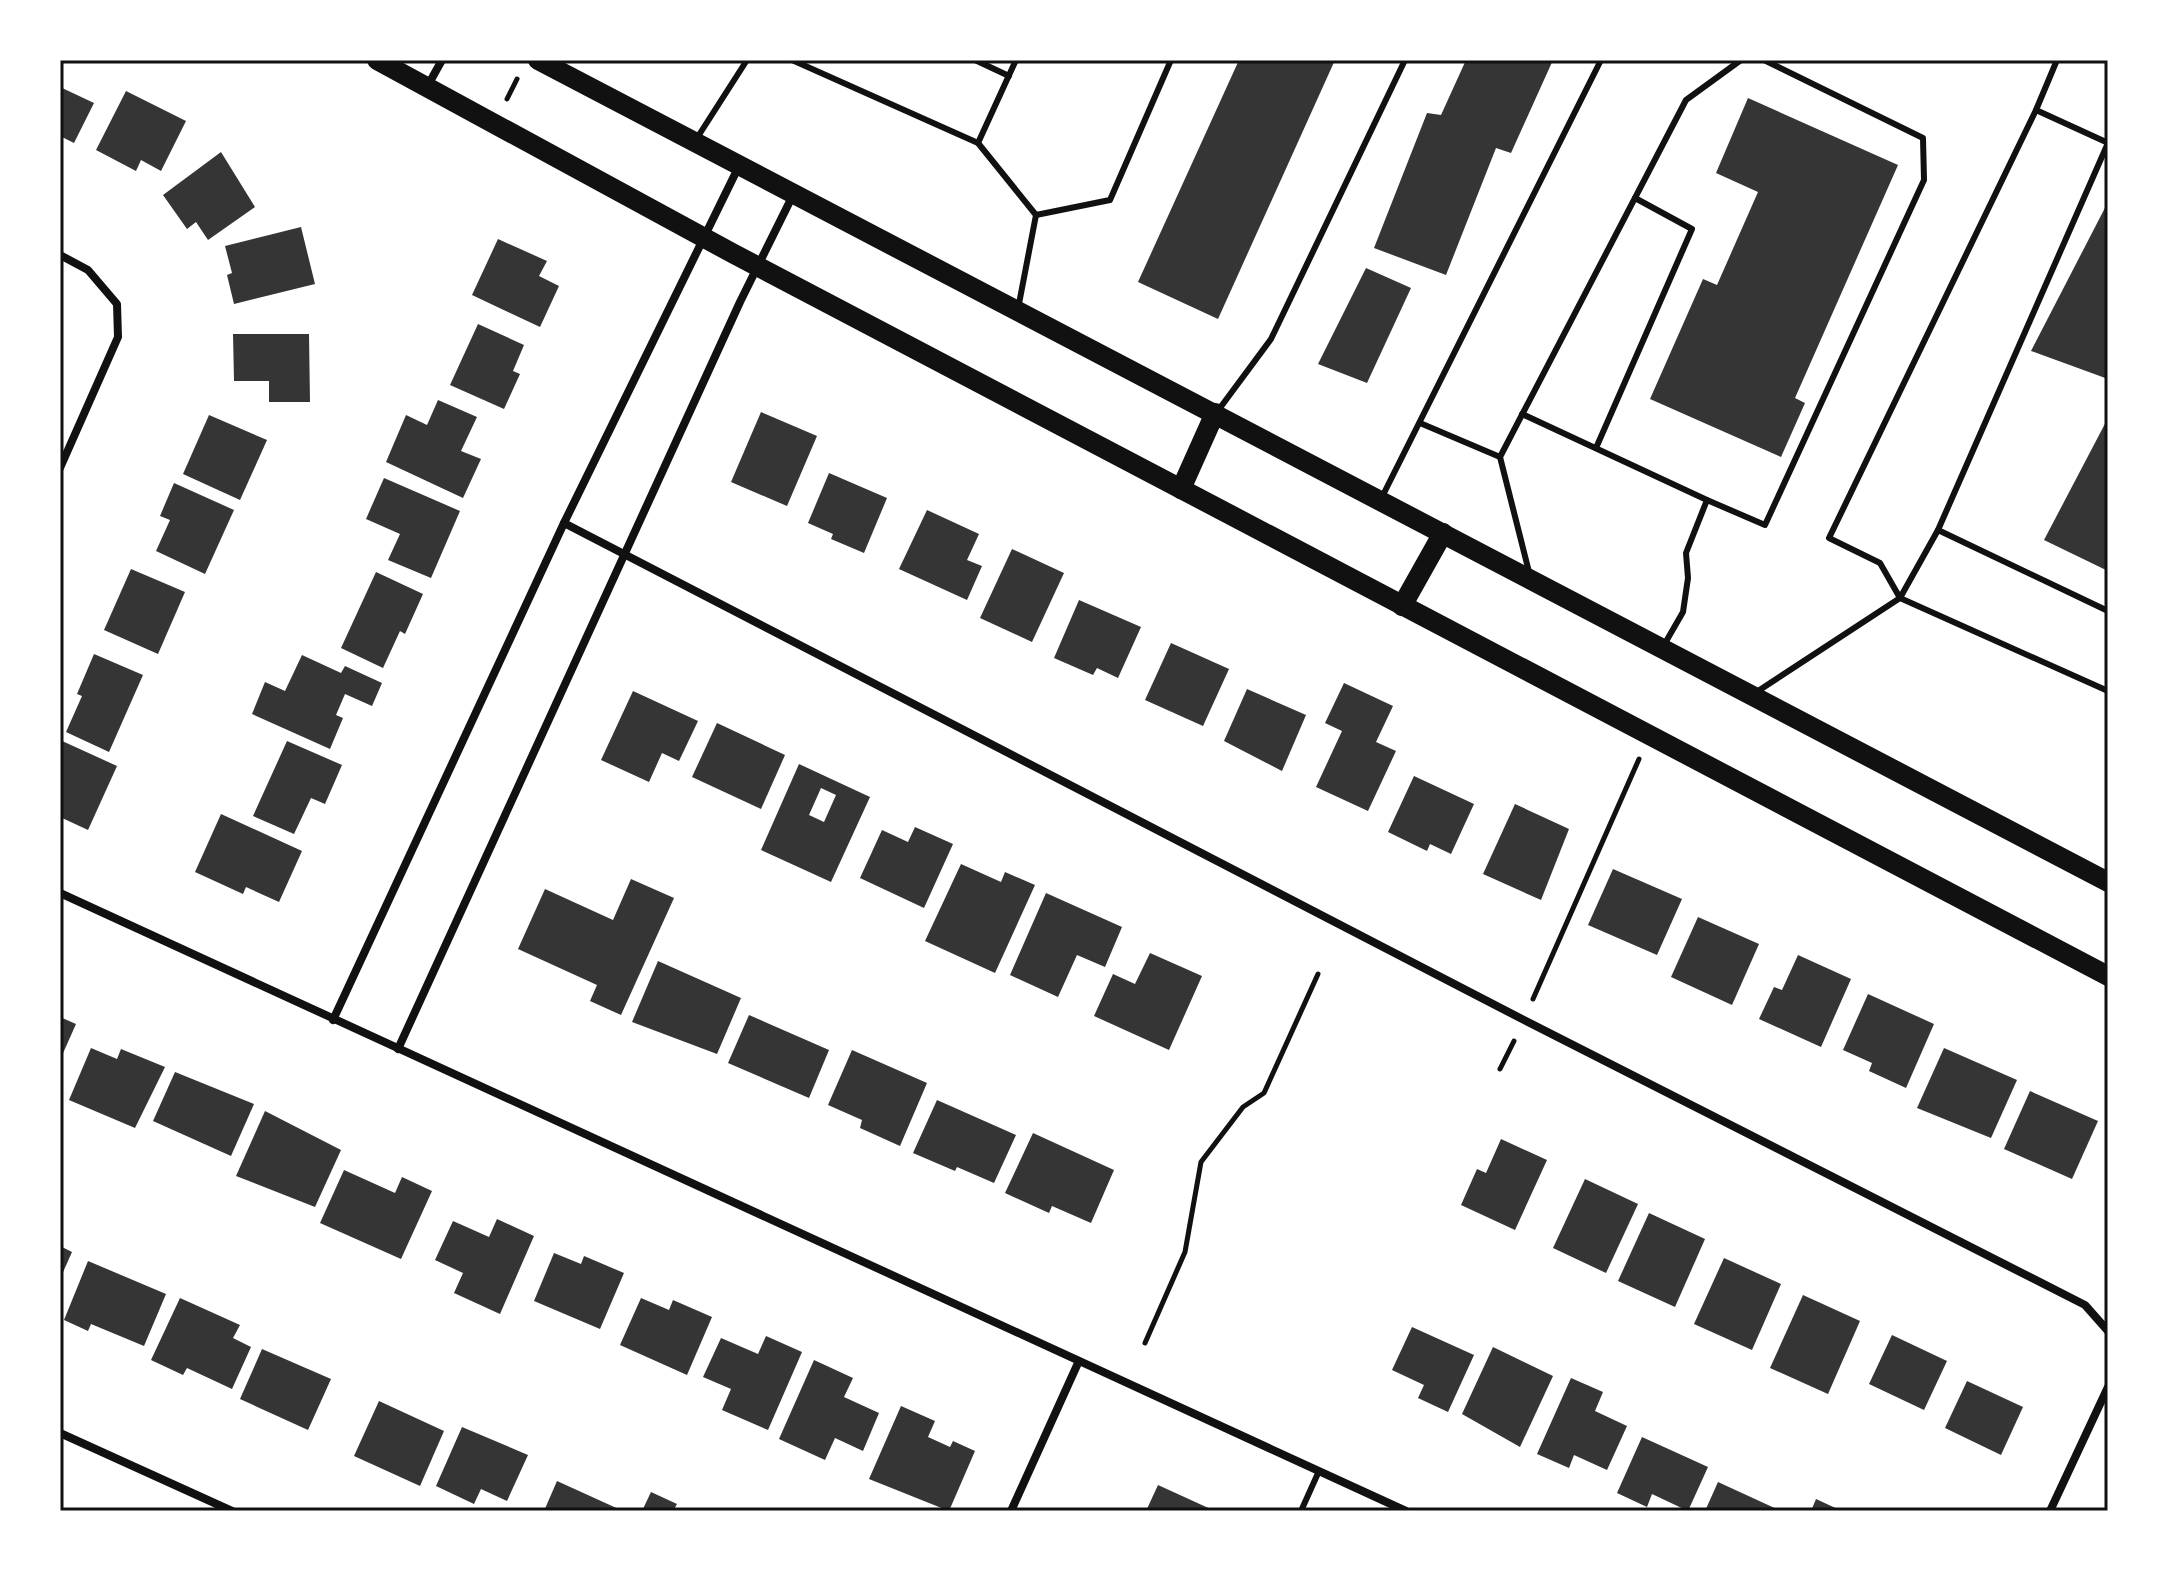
<svg xmlns="http://www.w3.org/2000/svg" width="2168" height="1571" font-family="'Exo 2',sans-serif">
<style>
.building{fill:#353535;fill-rule:evenodd}
.lines{fill:none;stroke-linecap:round;stroke-linejoin:round}
.path{stroke:#111;stroke-width:5}
.service{stroke:#111;stroke-width:6}
.minor{stroke:#111;stroke-width:8}
.primary{stroke:#111;stroke-width:20}
.neatline{fill:none;stroke:#111;stroke-width:3}
</style>
<rect width="100%" height="100%" fill="#fff"/>
<g class="building">
<path d="M 1239,60 L 1335,60 L 1218,319 L 1138,282 Z"/>
<path d="M 1466,60 L 1553,60 L 1511,153 L 1496,148 L 1446,275 L 1374,248 L 1427,113 L 1441,115 Z"/>
<path d="M 60,87 L 94,103 L 74,143 L 60,136 Z"/>
<path d="M 126,91 L 186,121 L 161,171 L 141,160 L 136,171 L 96,150 Z"/>
<path d="M 1748,98 L 1898,165 L 1795,398 L 1805,403 L 1781,457 L 1650,399 L 1703,279 L 1717,285 L 1758,192 L 1716,173 Z"/>
<path d="M 221,152 L 255,207 L 208,240 L 196,222 L 187,229 L 163,195 Z"/>
<path d="M 2108,202 L 2108,379 L 2031,351 Z"/>
<path d="M 301,227 L 315,284 L 234,304 L 227,275 L 232,273 L 225,246 Z"/>
<path d="M 498,239 L 547,261 L 539,276 L 559,286 L 540,327 L 472,295 Z"/>
<path d="M 1366,268 L 1411,288 L 1367,383 L 1318,364 Z"/>
<path d="M 478,324 L 524,345 L 513,371 L 520,374 L 504,409 L 450,385 Z"/>
<path d="M 233,334 L 309,334 L 310,402 L 269,402 L 269,381 L 234,381 Z"/>
<path d="M 438,400 L 477,417 L 461,451 L 481,459 L 463,498 L 386,462 L 406,415 L 427,425 Z"/>
<path d="M 761,412 L 817,436 L 787,506 L 731,482 Z"/>
<path d="M 209,415 L 267,440 L 240,500 L 183,474 Z"/>
<path d="M 2108,418 L 2108,571 L 2044,540 Z"/>
<path d="M 829,473 L 887,498 L 864,553 L 831,539 L 833,534 L 808,523 Z"/>
<path d="M 384,478 L 460,511 L 431,578 L 388,560 L 400,534 L 366,519 Z"/>
<path d="M 174,483 L 234,510 L 205,574 L 156,551 L 170,520 L 160,516 Z"/>
<path d="M 927,510 L 979,534 L 967,560 L 982,566 L 967,600 L 899,569 Z"/>
<path d="M 1012,549 L 1064,573 L 1032,642 L 980,618 Z"/>
<path d="M 131,569 L 185,592 L 158,654 L 104,630 Z"/>
<path d="M 376,572 L 423,594 L 405,634 L 400,631 L 383,668 L 341,648 Z"/>
<path d="M 1079,600 L 1141,627 L 1118,678 L 1097,668 L 1093,675 L 1054,658 Z"/>
<path d="M 1171,643 L 1229,669 L 1203,726 L 1145,700 Z"/>
<path d="M 94,654 L 143,675 L 109,752 L 66,732 L 82,696 L 77,694 Z"/>
<path d="M 302,655 L 341,673 L 345,666 L 382,683 L 372,706 L 345,694 L 336,715 L 343,718 L 330,749 L 252,714 L 265,682 L 285,691 Z"/>
<path d="M 1344,683 L 1393,706 L 1376,742 L 1396,751 L 1368,811 L 1316,787 L 1342,731 L 1325,723 Z"/>
<path d="M 1247,689 L 1306,715 L 1282,771 L 1224,741 Z"/>
<path d="M 633,691 L 698,721 L 679,761 L 662,753 L 649,782 L 601,760 Z"/>
<path d="M 717,723 L 785,755 L 761,809 L 692,777 Z"/>
<path d="M 60,740 L 117,766 L 88,830 L 60,817 Z"/>
<path d="M 287,741 L 342,765 L 325,804 L 311,798 L 294,834 L 253,816 Z"/>
<path d="M 799,764 L 870,797 L 831,882 L 761,850 ZM 821,788 L 836,795 L 824,822 L 809,815 Z"/>
<path d="M 1414,776 L 1474,804 L 1451,854 L 1430,844 L 1427,851 L 1388,832 Z"/>
<path d="M 1515,804 L 1569,829 L 1541,900 L 1483,874 Z"/>
<path d="M 221,814 L 302,851 L 279,902 L 246,887 L 243,894 L 195,872 Z"/>
<path d="M 915,827 L 953,844 L 924,908 L 860,878 L 882,830 L 908,842 Z"/>
<path d="M 961,864 L 1001,882 L 1005,872 L 1035,885 L 995,973 L 925,941 Z"/>
<path d="M 1613,869 L 1682,899 L 1657,955 L 1588,925 Z"/>
<path d="M 631,879 L 674,898 L 621,1015 L 590,1001 L 597,985 L 518,949 L 545,889 L 613,920 Z"/>
<path d="M 1046,893 L 1122,927 L 1105,967 L 1077,955 L 1058,997 L 1010,975 Z"/>
<path d="M 1698,917 L 1759,944 L 1732,1005 L 1671,977 Z"/>
<path d="M 1150,953 L 1202,976 L 1169,1050 L 1094,1016 L 1113,974 L 1135,984 Z"/>
<path d="M 1798,955 L 1851,979 L 1821,1047 L 1759,1019 L 1774,987 L 1782,990 Z"/>
<path d="M 658,961 L 741,998 L 717,1054 L 632,1022 Z"/>
<path d="M 1868,994 L 1934,1024 L 1906,1088 L 1869,1071 L 1872,1063 L 1843,1050 Z"/>
<path d="M 749,1015 L 829,1050 L 809,1098 L 728,1063 Z"/>
<path d="M 60,1017 L 76,1024 L 60,1060 Z"/>
<path d="M 91,1048 L 117,1059 L 121,1049 L 165,1067 L 135,1128 L 69,1100 Z"/>
<path d="M 1944,1048 L 2017,1080 L 1991,1138 L 1917,1108 Z"/>
<path d="M 852,1050 L 927,1083 L 900,1146 L 860,1128 L 862,1120 L 828,1105 Z"/>
<path d="M 175,1072 L 254,1104 L 231,1156 L 153,1121 Z"/>
<path d="M 2030,1091 L 2098,1121 L 2072,1179 L 2004,1149 Z"/>
<path d="M 937,1100 L 1016,1135 L 994,1183 L 957,1167 L 955,1171 L 913,1153 Z"/>
<path d="M 265,1111 L 341,1150 L 315,1207 L 236,1176 Z"/>
<path d="M 1033,1133 L 1114,1170 L 1091,1223 L 1052,1206 L 1049,1213 L 1005,1193 Z"/>
<path d="M 1501,1139 L 1547,1160 L 1515,1230 L 1461,1205 L 1477,1169 L 1486,1173 Z"/>
<path d="M 344,1170 L 395,1193 L 402,1177 L 432,1191 L 401,1259 L 320,1223 Z"/>
<path d="M 1585,1179 L 1638,1204 L 1606,1273 L 1553,1248 Z"/>
<path d="M 1649,1213 L 1705,1239 L 1675,1307 L 1618,1281 Z"/>
<path d="M 497,1219 L 534,1236 L 500,1314 L 454,1293 L 463,1273 L 435,1260 L 453,1221 L 489,1237 Z"/>
<path d="M 60,1246 L 72,1252 L 60,1279 Z"/>
<path d="M 554,1253 L 581,1264 L 584,1256 L 624,1273 L 600,1329 L 534,1301 Z"/>
<path d="M 1724,1258 L 1781,1284 L 1752,1350 L 1694,1324 Z"/>
<path d="M 88,1261 L 166,1294 L 144,1346 L 91,1324 L 88,1331 L 64,1320 Z"/>
<path d="M 1803,1295 L 1860,1321 L 1828,1394 L 1770,1368 Z"/>
<path d="M 180,1298 L 240,1325 L 233,1338 L 251,1347 L 232,1389 L 187,1368 L 183,1375 L 151,1360 Z"/>
<path d="M 641,1298 L 669,1310 L 673,1300 L 712,1317 L 687,1375 L 620,1345 Z"/>
<path d="M 1412,1327 L 1474,1355 L 1448,1412 L 1418,1398 L 1424,1385 L 1392,1370 Z"/>
<path d="M 1892,1335 L 1947,1361 L 1924,1410 L 1869,1384 Z"/>
<path d="M 766,1336 L 802,1352 L 768,1430 L 722,1410 L 731,1389 L 703,1377 L 721,1338 L 758,1354 Z"/>
<path d="M 1493,1347 L 1553,1376 L 1520,1447 L 1462,1414 Z"/>
<path d="M 262,1349 L 331,1379 L 308,1430 L 240,1399 Z"/>
<path d="M 814,1360 L 853,1378 L 844,1397 L 879,1413 L 863,1451 L 835,1438 L 825,1460 L 779,1439 Z"/>
<path d="M 1571,1378 L 1603,1392 L 1595,1411 L 1627,1426 L 1607,1470 L 1574,1455 L 1569,1468 L 1537,1454 Z"/>
<path d="M 1967,1381 L 2023,1407 L 2001,1455 L 1945,1428 Z"/>
<path d="M 379,1401 L 444,1431 L 420,1486 L 354,1456 Z"/>
<path d="M 901,1406 L 935,1421 L 928,1437 L 950,1447 L 953,1441 L 975,1451 L 949,1511 L 869,1479 Z"/>
<path d="M 462,1427 L 528,1455 L 507,1501 L 481,1489 L 474,1504 L 436,1486 Z"/>
<path d="M 1642,1437 L 1708,1467 L 1688,1511 L 1652,1494 L 1647,1507 L 1617,1493 Z"/>
<path d="M 557,1481 L 623,1511 L 544,1511 Z"/>
<path d="M 1718,1482 L 1781,1511 L 1705,1511 Z"/>
<path d="M 1158,1485 L 1215,1511 L 1146,1511 Z"/>
<path d="M 651,1492 L 677,1504 L 673,1511 L 642,1511 Z"/>
<path d="M 1816,1499 L 1842,1511 L 1811,1511 Z"/>
</g>
<g class="lines">
<g class="path">
<path d="M 507,99 L 517,79"/>
<path d="M 1533,999 L 1639,759"/>
<path d="M 1500,1069 L 1514,1041"/>
<path d="M 1145,1343 L 1185,1252 L 1201,1162 L 1243,1107 L 1264,1093 L 1318,974"/>
</g>
<g class="service">
<path d="M 792,60 L 978,143 L 1036,215 L 1018,309"/>
<path d="M 975,60 L 1009,76"/>
<path d="M 2057,60 L 2036,110 L 1829,538 L 1880,563 L 1900,598 L 2108,691"/>
<path d="M 2036,110 L 2106,142"/>
<path d="M 697,138 L 747,60"/>
<path d="M 978,143 L 1016,60"/>
<path d="M 1036,215 L 1110,200 L 1171,60"/>
<path d="M 1217,412 L 1271,339 L 1405,60"/>
<path d="M 1522,414 L 1707,500"/>
<path d="M 1420,423 L 1500,457"/>
<path d="M 1596,448 L 1692,229 L 1635,198"/>
<path d="M 1382,497 L 1601,60"/>
<path d="M 1938,530 L 2108,143"/>
<path d="M 1529,572 L 1500,457 L 1686,100 L 1741,60"/>
<path d="M 1664,645 L 1683,612 L 1688,578 L 1686,553 L 1707,500 L 1765,525 L 1924,180 L 1923,138 L 1764,60"/>
<path d="M 1755,693 L 1900,598 L 1938,530 L 2108,611"/>
<path d="M 1301,1511 L 1319,1471"/>
</g>
<g class="minor">
<path d="M 427,87 L 442,60"/>
<path d="M 60,255 L 88,270 L 117,304 L 118,337 L 60,468"/>
<path d="M 564,523 L 1524,1020 L 2085,1305 L 2108,1331"/>
<path d="M 60,893 L 1406,1511"/>
<path d="M 333,1020 L 564,523 L 738,168"/>
<path d="M 398,1049 L 740,302 L 794,193"/>
<path d="M 60,1433 L 232,1511"/>
<path d="M 1011,1511 L 1078,1363"/>
<path d="M 2050,1511 L 2108,1387"/>
</g>
<g class="primary">
<path d="M 377,60 L 734,254 L 2108,976"/>
<path d="M 538,60 L 2108,882"/>
<path d="M 1181,489 L 1215,413"/>
<path d="M 1402,606 L 1443,533"/>
</g>
</g>
<rect width="2168" height="1571" fill="none" stroke="#ffffff" stroke-width="124"/>
<rect x="62" y="62" width="2044" height="1447" class="neatline"/>
</svg>
